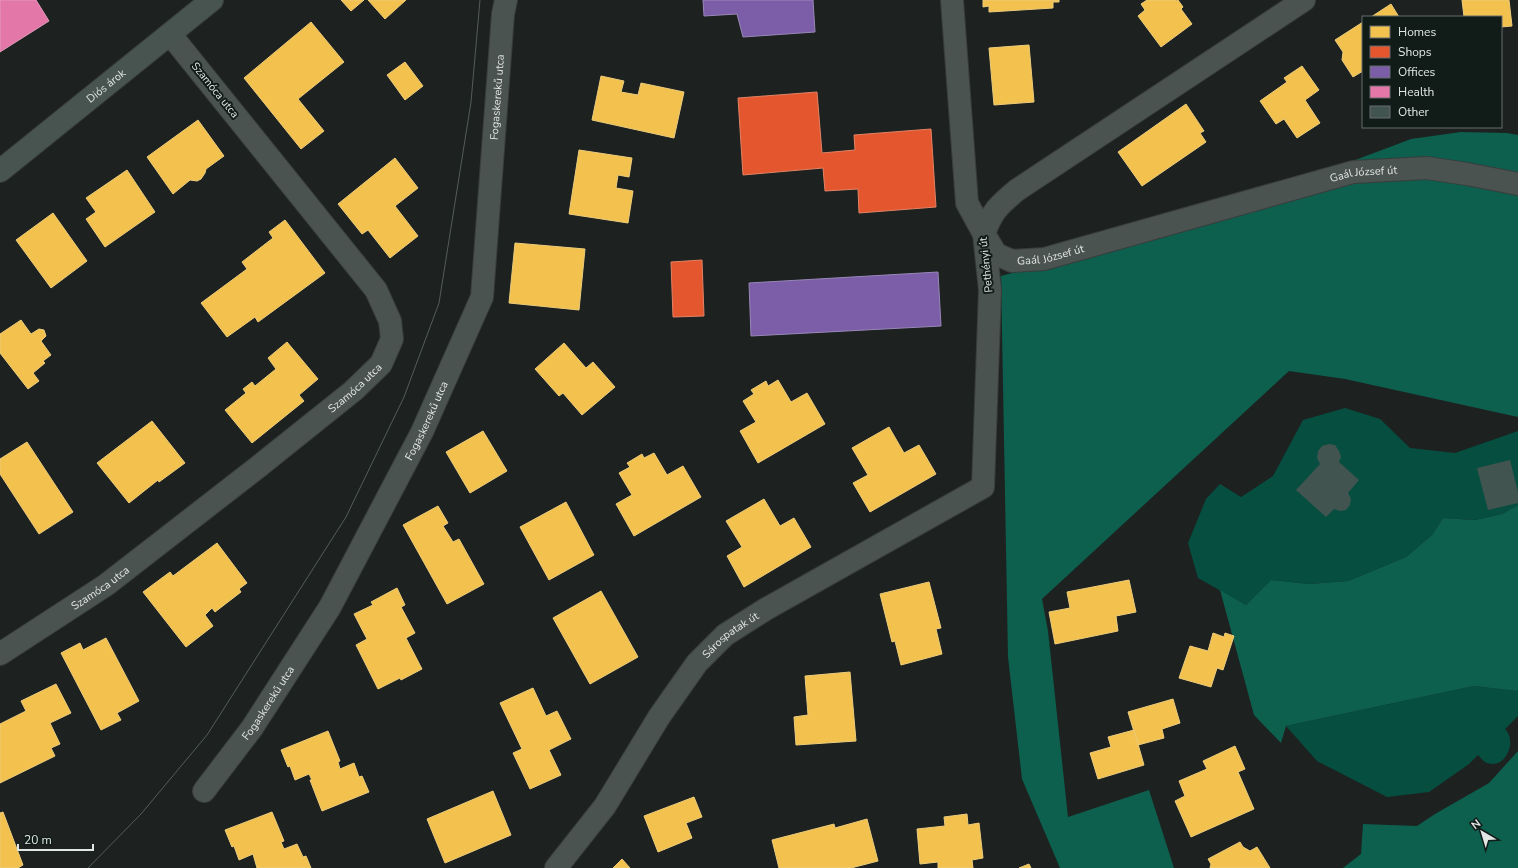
<svg xmlns="http://www.w3.org/2000/svg" width="1518" height="868" font-family="'Nunito Sans',sans-serif">
<style>
.green{fill:#054e40}
.forest{fill:#0d5f4e}
.homes{fill:#f2c14e;stroke:#edcc7b}
.shops{fill:#e4572e;stroke:#e38265}
.offices{fill:#7b5ea7;stroke:#9987ba}
.health{fill:#e377a8;stroke:#e299ba}
.building{fill:#42544f}
.lines{fill:none;stroke-linecap:round;stroke-linejoin:round}
.street-casing{stroke:#393d3c;stroke-width:24}
.secondary-casing{stroke:#393d3c;stroke-width:24}
.street{stroke:#4a5350;stroke-width:22}
.secondary{stroke:#485450;stroke-width:22}
.tram{stroke:#555c5a;stroke-width:1}
.labels{text-anchor:middle;dominant-baseline:central;stroke-width:4;stroke-linejoin:round;paint-order:stroke}
.street-label{font-size:11px;fill:#e0e7e5;stroke:#111b18}
</style>
<rect width="100%" height="100%" fill="#1d2220"/>
<g class="green">
<path d="M 1345,408 L 1380,419 L 1410,448 L 1455,453 L 1518,431 L 1518,505 L 1502,514 L 1475,520 L 1443,518 L 1432,535 L 1406,557 L 1348,581 L 1309,584 L 1271,580 L 1246,605 L 1198,578 L 1188,543 L 1206,499 L 1220,484 L 1241,497 L 1273,476 L 1303,420 Z"/>
<path d="M 1474,686 L 1516,691 L 1518,690 L 1518,716 L 1505,729 C 1518,741 1505,772 1485,762 C 1483,761 1480,757 1478,755 L 1469,764 L 1429,792 L 1387,797 L 1317,761 L 1286,726 Z"/>
</g>
<g class="forest">
<path d="M 1461,132 L 1507,133 L 1518,135 L 1518,417 L 1345,379 L 1289,371 L 1042,599 L 1048,631 L 1068,817 L 1149,790 L 1174,868 L 1060,868 L 1022,779 L 1008,657 L 1001,276 L 1160,234 L 1411,139 Z"/>
<path d="M 1518,505 L 1518,690 L 1516,691 L 1474,686 L 1286,726 L 1281,743 L 1254,715 L 1220,590 L 1246,605 L 1271,580 L 1309,584 L 1348,581 L 1406,557 L 1432,535 L 1443,518 L 1475,520 L 1502,514 Z"/>
<path d="M 1518,751 L 1518,868 L 1343,868 L 1361,854 L 1363,824 L 1417,826 L 1435,814 L 1489,783 Z"/>
</g>
<g class="homes">
<path d="M 341,0 L 364,0 L 351,11 Z"/>
<path d="M 368,0 L 406,0 L 385,19 Z"/>
<path d="M 983,0 L 1059,0 L 1059,2 L 1053,2 L 1053,8 L 989,12 L 989,6 L 983,7 Z"/>
<path d="M 1147,0 L 1175,0 L 1176,1 L 1178,0 L 1183,7 L 1181,9 L 1192,24 L 1161,47 L 1138,16 L 1145,10 L 1141,4 Z"/>
<path d="M 1462,0 L 1509,0 L 1512,26 L 1501,27 L 1501,17 L 1464,17 Z"/>
<path d="M 1391,4 L 1399,17 L 1371,17 Z"/>
<path d="M 311,22 L 344,62 L 298,99 L 324,131 L 301,149 L 244,78 Z"/>
<path d="M 1363,22 L 1363,71 L 1353,77 L 1342,60 L 1343,52 L 1335,40 Z"/>
<path d="M 1029,45 L 1034,102 L 994,105 L 989,48 Z"/>
<path d="M 405,62 L 423,86 L 405,100 L 387,75 Z"/>
<path d="M 1302,66 L 1319,90 L 1305,100 L 1320,123 L 1297,138 L 1284,119 L 1276,124 L 1260,101 L 1287,82 L 1284,78 Z"/>
<path d="M 601,76 L 624,81 L 621,92 L 638,95 L 641,83 L 684,92 L 674,138 L 592,120 Z"/>
<path d="M 1186,104 L 1204,131 L 1200,133 L 1206,142 L 1142,186 L 1118,152 Z"/>
<path d="M 198,120 L 224,156 L 206,169 L 205,173 L 201,179 L 197,181 L 190,180 L 173,194 L 147,157 Z"/>
<path d="M 579,150 L 632,158 L 629,177 L 618,175 L 616,188 L 633,191 L 628,223 L 569,214 Z"/>
<path d="M 395,158 L 418,188 L 395,206 L 418,236 L 390,258 L 368,230 L 362,234 L 338,204 Z"/>
<path d="M 127,170 L 155,212 L 105,247 L 86,219 L 96,212 L 86,198 Z"/>
<path d="M 53,213 L 87,261 L 51,288 L 16,240 Z"/>
<path d="M 285,220 L 325,273 L 258,322 L 255,317 L 227,337 L 201,303 L 247,269 L 242,262 L 273,238 L 269,232 Z"/>
<path d="M 515,243 L 585,249 L 579,310 L 509,303 Z"/>
<path d="M 21,320 L 31,334 L 39,329 L 44,330 L 46,336 L 41,341 L 51,355 L 43,361 L 45,363 L 33,373 L 39,381 L 28,389 L 0,353 L 0,334 Z"/>
<path d="M 287,342 L 318,379 L 299,395 L 304,401 L 252,443 L 225,410 L 246,393 L 243,389 L 252,382 L 255,386 L 276,369 L 268,358 Z"/>
<path d="M 564,343 L 586,368 L 593,362 L 615,387 L 582,415 L 563,393 L 559,396 L 535,369 Z"/>
<path d="M 778,380 L 791,402 L 807,393 L 825,424 L 758,463 L 740,431 L 756,422 L 743,401 L 754,394 L 751,390 L 766,381 L 768,386 Z"/>
<path d="M 152,421 L 185,463 L 159,482 L 158,480 L 129,503 L 97,463 Z"/>
<path d="M 889,427 L 904,453 L 919,445 L 936,474 L 870,512 L 853,483 L 868,475 L 852,448 Z"/>
<path d="M 483,431 L 507,471 L 470,493 L 446,452 Z"/>
<path d="M 27,442 L 73,512 L 39,534 L 0,474 L 0,459 Z"/>
<path d="M 654,453 L 667,475 L 683,466 L 701,497 L 634,536 L 616,504 L 632,495 L 619,473 L 630,467 L 627,463 L 642,454 L 644,458 Z"/>
<path d="M 764,499 L 780,526 L 794,518 L 811,547 L 744,587 L 727,556 L 742,547 L 726,521 Z"/>
<path d="M 566,502 L 594,555 L 549,580 L 520,527 Z"/>
<path d="M 438,506 L 448,523 L 443,526 L 453,542 L 459,539 L 484,584 L 447,604 L 403,525 Z"/>
<path d="M 217,543 L 247,583 L 239,589 L 241,592 L 215,612 L 212,608 L 205,615 L 213,626 L 186,647 L 143,592 L 170,572 L 173,576 Z"/>
<path d="M 1129,580 L 1136,612 L 1116,616 L 1118,631 L 1055,644 L 1049,612 L 1070,608 L 1067,592 Z"/>
<path d="M 929,582 L 941,628 L 936,629 L 942,654 L 901,665 L 895,641 L 892,642 L 880,594 Z"/>
<path d="M 397,588 L 405,605 L 401,607 L 415,633 L 406,638 L 422,669 L 401,680 L 400,678 L 378,689 L 356,645 L 367,639 L 354,614 L 373,605 L 371,602 Z"/>
<path d="M 601,591 L 638,657 L 590,684 L 553,618 Z"/>
<path d="M 1213,633 L 1224,637 L 1225,633 L 1234,636 L 1223,670 L 1217,668 L 1211,687 L 1179,678 L 1190,646 L 1208,651 Z"/>
<path d="M 106,638 L 139,701 L 117,713 L 121,720 L 101,730 L 61,653 L 80,643 L 83,650 Z"/>
<path d="M 850,672 L 856,741 L 796,745 L 794,717 L 808,715 L 805,676 Z"/>
<path d="M 56,684 L 71,713 L 50,723 L 60,744 L 51,748 L 55,756 L 0,783 L 0,724 L 26,711 L 21,701 Z"/>
<path d="M 533,688 L 546,716 L 557,711 L 571,739 L 549,750 L 561,775 L 530,789 L 513,753 L 522,749 L 500,703 Z"/>
<path d="M 1173,699 L 1180,723 L 1162,729 L 1164,738 L 1138,745 L 1128,712 Z"/>
<path d="M 1134,730 L 1144,765 L 1098,779 L 1090,753 L 1111,747 L 1108,737 Z"/>
<path d="M 328,731 L 340,761 L 338,762 L 340,769 L 354,763 L 359,777 L 362,776 L 369,792 L 322,811 L 310,780 L 312,780 L 309,774 L 295,780 L 290,766 L 288,767 L 281,750 Z"/>
<path d="M 1235,746 L 1245,769 L 1238,772 L 1254,809 L 1191,837 L 1175,801 L 1185,796 L 1179,781 L 1207,769 L 1203,761 Z"/>
<path d="M 493,791 L 511,835 L 445,863 L 427,819 Z"/>
<path d="M 694,797 L 702,817 L 686,823 L 692,838 L 658,852 L 644,816 Z"/>
<path d="M 3,812 L 23,865 L 18,868 L 0,868 L 0,813 Z"/>
<path d="M 272,812 L 284,841 L 281,842 L 284,849 L 297,844 L 303,857 L 306,856 L 311,868 L 257,868 L 253,854 L 239,860 L 234,846 L 232,847 L 225,830 Z"/>
<path d="M 967,814 L 968,825 L 979,823 L 983,858 L 972,860 L 973,868 L 938,868 L 938,862 L 920,864 L 917,829 L 945,826 L 944,817 Z"/>
<path d="M 867,819 L 878,861 L 851,868 L 779,868 L 772,840 L 834,824 L 835,828 Z"/>
<path d="M 1240,842 L 1243,847 L 1250,851 L 1257,847 L 1270,868 L 1210,868 L 1211,864 L 1208,859 Z"/>
<path d="M 622,859 L 630,868 L 613,868 Z"/>
<path d="M 1029,864 L 1031,868 L 1019,868 Z"/>
</g>
<g class="shops">
<path d="M 817,92 L 822,153 L 855,150 L 854,135 L 931,129 L 936,207 L 859,213 L 858,189 L 825,191 L 823,168 L 743,175 L 738,98 Z"/>
<path d="M 702,260 L 704,316 L 673,317 L 671,262 Z"/>
</g>
<g class="offices">
<path d="M 703,0 L 813,0 L 815,32 L 743,37 L 737,14 L 704,16 Z"/>
<path d="M 938,272 L 941,326 L 751,336 L 749,283 Z"/>
</g>
<path class="health" d="M 0,0 L 36,0 L 49,21 L 0,52 Z"/>
<g class="building">
<path d="M 1329,444 L 1335,445 L 1339,451 L 1341,457 L 1339,462 L 1359,480 L 1348,493 L 1351,499 L 1350,505 L 1346,510 L 1340,511 L 1334,509 L 1326,517 L 1296,490 L 1320,464 L 1317,458 L 1318,451 L 1322,446 Z"/>
<path d="M 1510,460 L 1518,492 L 1518,503 L 1488,510 L 1477,468 Z"/>
</g>
<g class="lines">
<defs>
<g id="street">
<path id="s1" d="M 984,234 L 996,254 L 1012,261 L 1044,259 L 1353,172 L 1427,168 L 1467,174 L 1518,184"/>
<path d="M 984,234 C 992,211 998,206 1017,190 L 1304,0"/>
<path id="s2" d="M 0,654 L 106,585 L 258,467 L 353,391 L 381,364 L 392,339 L 390,321 L 376,290 L 170,34"/>
<path id="s3" d="M 204,791 L 252,728 L 330,607 L 422,432 L 482,297 L 503,14 L 506,0"/>
<path id="s4" d="M 556,868 L 605,806 L 659,717 L 697,663 L 725,635 L 766,609 L 983,487 L 990,290 L 984,234 L 967,203 L 952,0"/>
</g>
<g id="secondary">
<path id="s5" d="M 0,171 L 212,0"/>
</g>
</defs>
<use href="#street" class="street-casing"/>
<use href="#secondary" class="secondary-casing"/>
<use href="#street" class="street"/>
<use href="#secondary" class="secondary"/>
<path class="tram" d="M 88,868 L 141,814 L 207,735 L 346,517 L 404,397 L 439,303 L 471,102 L 480,0"/>
</g>
<g class="labels">
<g class="street-label">
<text stroke="none"><textPath href="#s5" startOffset="136">Diós árok</textPath></text>
<text transform="translate(215 90) rotate(51)">Szamóca utca</text>
<text stroke="none"><textPath href="#s3" startOffset="769">Fogaskerekű utca</textPath></text>
<text stroke="none"><textPath href="#s1" startOffset="404">Gaál József út</textPath></text>
<text stroke="none"><textPath href="#s1" startOffset="80">Gaál József út</textPath></text>
<text transform="translate(986 265) rotate(-96)">Pethényi út</text>
<text stroke="none"><textPath href="#s2" startOffset="444">Szamóca utca</textPath></text>
<text stroke="none"><textPath href="#s3" startOffset="433">Fogaskerekű utca</textPath></text>
<text stroke="none"><textPath href="#s2" startOffset="120">Szamóca utca</textPath></text>
<text stroke="none"><textPath href="#s4" startOffset="293">Sárospatak út</textPath></text>
<text stroke="none"><textPath href="#s3" startOffset="109">Fogaskerekű utca</textPath></text>
</g>
</g>
<rect x="1362" y="16" width="140" height="112" fill="#111b18" stroke="#646d6a"/>
<rect x="1370" y="26" width="20" height="12" fill="#f2c14e" stroke="#646d6a"/>
<text x="1398" y="36" font-size="12" fill="#e0e7e5">Homes</text>
<rect x="1370" y="46" width="20" height="12" fill="#e4572e" stroke="#646d6a"/>
<text x="1398" y="56" font-size="12" fill="#e0e7e5">Shops</text>
<rect x="1370" y="66" width="20" height="12" fill="#7b5ea7" stroke="#646d6a"/>
<text x="1398" y="76" font-size="12" fill="#e0e7e5">Offices</text>
<rect x="1370" y="86" width="20" height="12" fill="#e377a8" stroke="#646d6a"/>
<text x="1398" y="96" font-size="12" fill="#e0e7e5">Health</text>
<rect x="1370" y="106" width="20" height="12" fill="#42544f" stroke="#646d6a"/>
<text x="1398" y="116" font-size="12" fill="#e0e7e5">Other</text>
<g transform="translate(1482 832) rotate(322)" stroke="#111b18" stroke-width="3" paint-order="stroke">
<path d="M0-3L7 15L0 10L-7 15Z" fill="#e0e7e5"/>
<text y="-6" font-size="11" font-weight="bold" text-anchor="middle" fill="#e0e7e5">N</text>
</g>
<path d="M18 844v6h75v-6" fill="none" stroke="#e0e7e5" stroke-width="2"/>
<text x="24" y="844" font-size="12" fill="#e0e7e5" stroke="#111b18" stroke-width="3" paint-order="stroke">20 m</text>
</svg>
